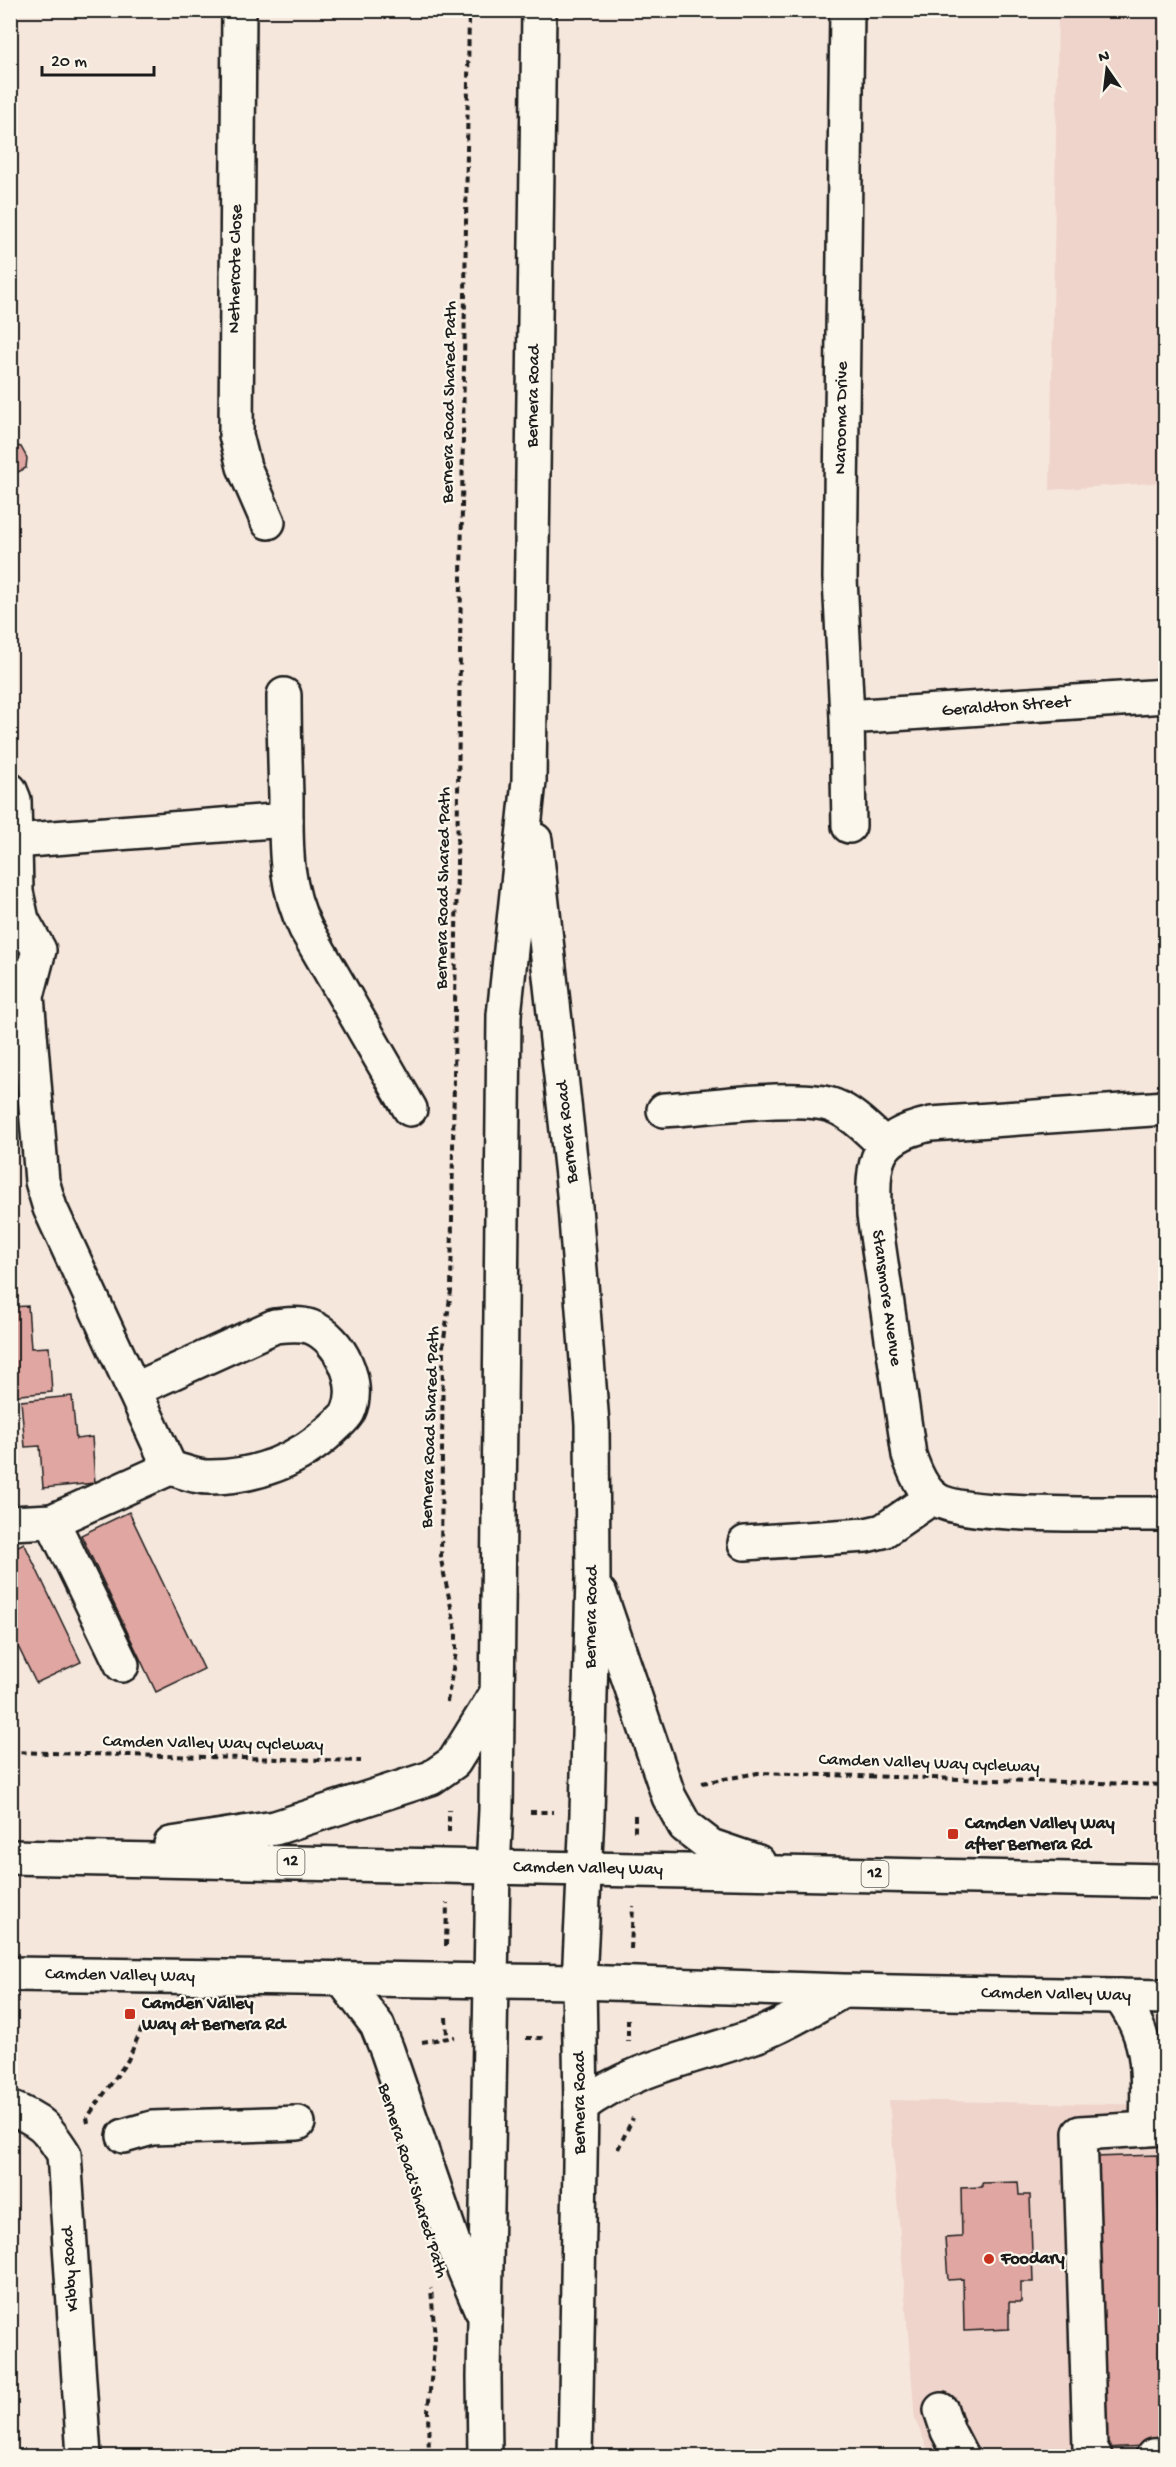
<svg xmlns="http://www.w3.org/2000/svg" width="1176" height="2467" font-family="'Gochi Hand',sans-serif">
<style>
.built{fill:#efd4cb}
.building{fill:#e0a6a1;stroke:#1c1c1c;stroke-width:1.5}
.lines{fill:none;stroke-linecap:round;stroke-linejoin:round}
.minor-casing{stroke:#1c1c1c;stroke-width:38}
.major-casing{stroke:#1c1c1c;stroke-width:38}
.path{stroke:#1c1c1c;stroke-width:4;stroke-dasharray:6 4.5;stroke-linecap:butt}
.minor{stroke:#fbf7ec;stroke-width:33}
.major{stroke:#fbf7ec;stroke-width:33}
.poi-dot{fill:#c8321e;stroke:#fbf7ec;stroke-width:2}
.labels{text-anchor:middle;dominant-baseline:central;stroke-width:4.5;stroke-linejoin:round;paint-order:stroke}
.shield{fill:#fbf7ec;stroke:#5f5e5a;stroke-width:1.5}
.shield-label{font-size:16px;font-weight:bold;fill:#1c1c1c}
.street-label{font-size:18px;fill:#1c1c1c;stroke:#fbf7ec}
.poi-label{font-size:18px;font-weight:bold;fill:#1c1c1c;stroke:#fbf7ec;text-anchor:start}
</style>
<rect width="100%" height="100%" fill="#f6e7dd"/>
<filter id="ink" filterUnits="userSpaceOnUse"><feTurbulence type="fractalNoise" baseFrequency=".0167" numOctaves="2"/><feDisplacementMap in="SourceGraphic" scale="12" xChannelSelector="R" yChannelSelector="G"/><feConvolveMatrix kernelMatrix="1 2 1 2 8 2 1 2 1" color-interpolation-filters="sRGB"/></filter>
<g filter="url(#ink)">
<g class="built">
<path d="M 1058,11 L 1165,11 L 1165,482 L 1050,490 Z"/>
<path d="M 889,2100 L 1165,2105 L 1165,2456 L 931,2456 L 915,2420 Z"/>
</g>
<g class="building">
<path d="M 10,444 L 21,447 L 27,458 L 26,468 L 10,476 Z"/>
<path d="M 28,1306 L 31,1348 L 49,1347 L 52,1392 L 10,1396 L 10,1307 Z"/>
<path d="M 72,1396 L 76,1439 L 92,1437 L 95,1483 L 43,1488 L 40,1446 L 25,1447 L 21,1401 Z"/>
<path d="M 129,1512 L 204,1669 L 156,1692 L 81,1535 Z"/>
<path d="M 24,1543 L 81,1662 L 36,1683 L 10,1630 L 10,1550 Z"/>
<path d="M 1157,2155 L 1166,2445 L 1104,2448 L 1094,2157 Z"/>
<path d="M 1018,2182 L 1019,2195 L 1030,2195 L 1033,2282 L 1021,2282 L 1021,2302 L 1009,2302 L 1009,2329 L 964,2331 L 963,2279 L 948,2280 L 945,2238 L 962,2237 L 961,2188 L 982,2187 L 982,2183 Z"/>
</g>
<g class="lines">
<defs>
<g id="minor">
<path d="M 239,10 L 236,435 L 244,467 L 268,522"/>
<path d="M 847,10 L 840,578 L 847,717 L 849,826"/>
<path d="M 284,695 C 284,729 285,763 286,797 C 286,845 284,885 306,929 L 410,1109"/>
<path d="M 847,717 L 1166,696"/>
<path d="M 10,790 L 14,800 L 16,892 L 22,920 L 39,950 L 27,996 L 42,1181 L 50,1208 L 170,1468 L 52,1521 L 10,1523"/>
<path d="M 15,841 L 286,820"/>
<path d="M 1166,1108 L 931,1124 C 872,1137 873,1161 874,1215 L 909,1455 C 914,1470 921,1488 934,1498 C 961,1519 1123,1513 1166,1514"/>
<path d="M 664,1110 C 701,1108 803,1093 834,1106 C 854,1114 869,1131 885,1145"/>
<path d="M 134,1390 L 275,1326 C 286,1325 300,1323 311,1327 C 340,1338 362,1384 348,1412 C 345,1418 337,1424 332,1429 C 300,1460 255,1477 211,1477 C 198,1478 183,1471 170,1468"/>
<path d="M 52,1521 L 122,1665"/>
<path d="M 745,1543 L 866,1535 L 883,1531 L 933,1497"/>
<path d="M 1119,1996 C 1153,2039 1148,2078 1147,2129"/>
<path d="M 10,2108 C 41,2120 47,2127 64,2154 L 84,2456"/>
<path d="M 124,2136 L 152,2128 L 298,2123"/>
<path d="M 941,2410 L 948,2431 L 961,2456"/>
<path d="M 1095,2456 L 1090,2447 L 1080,2133 L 1166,2128"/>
<path d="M 1153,2456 L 1166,2455"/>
</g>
<g id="major">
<path d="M 535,840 L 574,1194 L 592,1424 L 593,1576 L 587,1814 L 579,1982 L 581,2106 L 575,2456"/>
<path d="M 600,1594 L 669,1797 L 685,1826 L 711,1846 L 758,1862"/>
<path d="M 171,1844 L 275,1828 L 431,1778 L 454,1762 L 495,1696"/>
<path d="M 10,1857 L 1166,1881"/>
<path d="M 10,1974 L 579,1982 L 843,1991 L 1166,1997"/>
<path d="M 342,1979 L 377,2025 L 387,2050 L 455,2248 L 481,2309"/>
<path d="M 581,2106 C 634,2066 702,2056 763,2033 C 790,2022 816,2006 841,1992"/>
<path d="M 485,2456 L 484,2377 L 493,1868 L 496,1810 L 504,1015 L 529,781 L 539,10"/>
</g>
</defs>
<use href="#minor" class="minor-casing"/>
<use href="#major" class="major-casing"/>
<g class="path">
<path d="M 447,1702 L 456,1652 L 456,1630 L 441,1560 L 443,1346 L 451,1291 L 469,10"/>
<path d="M 10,1752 L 361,1761"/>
<path d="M 702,1783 L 758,1773 L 1166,1785"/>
<path d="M 530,1812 L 553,1812"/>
<path d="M 635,1815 L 635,1835"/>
<path d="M 449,1832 L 449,1810"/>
<path d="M 446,1946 L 447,1903"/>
<path d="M 631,1949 L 633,1906"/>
<path d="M 446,2017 L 447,2036"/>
<path d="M 628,2019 L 628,2042"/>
<path d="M 526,2038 L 545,2038"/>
<path d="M 422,2042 L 455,2037"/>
<path d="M 88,2123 L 87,2118 L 128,2060 L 144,2023"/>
<path d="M 618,2149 L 633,2118"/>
<path d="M 429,2456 L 428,2411 L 435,2339 L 431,2288"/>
</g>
<use href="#minor" class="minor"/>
<use href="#major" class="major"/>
</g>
</g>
<g class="poi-dot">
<rect x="947" y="1828" width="12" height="12" rx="3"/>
<rect x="124" y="2008" width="12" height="12" rx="3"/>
<circle cx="989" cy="2259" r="6"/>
</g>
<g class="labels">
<g class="shield">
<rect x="277.5" y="1849" width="27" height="26" rx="4.5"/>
<rect x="861.5" y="1861" width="27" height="26" rx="4.5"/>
</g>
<g class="shield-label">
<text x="291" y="1862">12</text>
<text x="875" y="1874">12</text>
</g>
<g class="street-label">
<text transform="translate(236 269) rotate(-89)">Nethercote Close</text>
<text transform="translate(534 396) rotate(-89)">Bernera Road</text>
<text transform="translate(450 402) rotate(-89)">Bernera Road Shared Path</text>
<text transform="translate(842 418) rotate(-89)">Narooma Drive</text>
<text transform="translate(1006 707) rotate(-4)">Geraldton Street</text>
<text transform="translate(444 888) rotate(-89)">Bernera Road Shared Path</text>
<text transform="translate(568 1132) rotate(-96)">Bernera Road</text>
<text transform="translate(886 1298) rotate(82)">Stansmore Avenue</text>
<text transform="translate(431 1427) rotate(-88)">Bernera Road Shared Path</text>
<text transform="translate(592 1617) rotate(-89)">Bernera Road</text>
<text transform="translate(213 1744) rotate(1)">Camden Valley Way cycleway</text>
<text transform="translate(929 1764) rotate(2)">Camden Valley Way cycleway</text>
<text transform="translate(588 1869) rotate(1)">Camden Valley Way</text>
<text transform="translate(120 1976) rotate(1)">Camden Valley Way</text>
<text transform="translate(1056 1995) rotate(1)">Camden Valley Way</text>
<text transform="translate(580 2103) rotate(-90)">Bernera Road</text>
<text transform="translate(412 2181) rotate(73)">Bernera Road Shared Path</text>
<text transform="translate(71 2269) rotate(-94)">Kibby Road</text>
</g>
<g class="poi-label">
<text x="965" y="1824">Camden Valley Way<tspan x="965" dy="21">after Bernera Rd</tspan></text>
<text x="142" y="2004">Camden Valley<tspan x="142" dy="21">Way at Bernera Rd</tspan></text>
<text x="1001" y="2259">Foodary</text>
</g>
</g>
<rect width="1176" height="2467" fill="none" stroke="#fbf7ec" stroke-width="36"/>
<rect x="18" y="18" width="1140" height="2431" fill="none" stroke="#1c1c1c" stroke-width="2" filter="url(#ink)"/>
<g transform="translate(1107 69) rotate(346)" stroke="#fbf7ec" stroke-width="4.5" paint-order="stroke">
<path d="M0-4.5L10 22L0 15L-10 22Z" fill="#1c1c1c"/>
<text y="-9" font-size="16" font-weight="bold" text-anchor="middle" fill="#1c1c1c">N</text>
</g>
<path d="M42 66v9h112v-9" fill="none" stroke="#1c1c1c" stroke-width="3"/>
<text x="51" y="66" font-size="18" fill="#1c1c1c" stroke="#fbf7ec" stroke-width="4.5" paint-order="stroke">20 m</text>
</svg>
